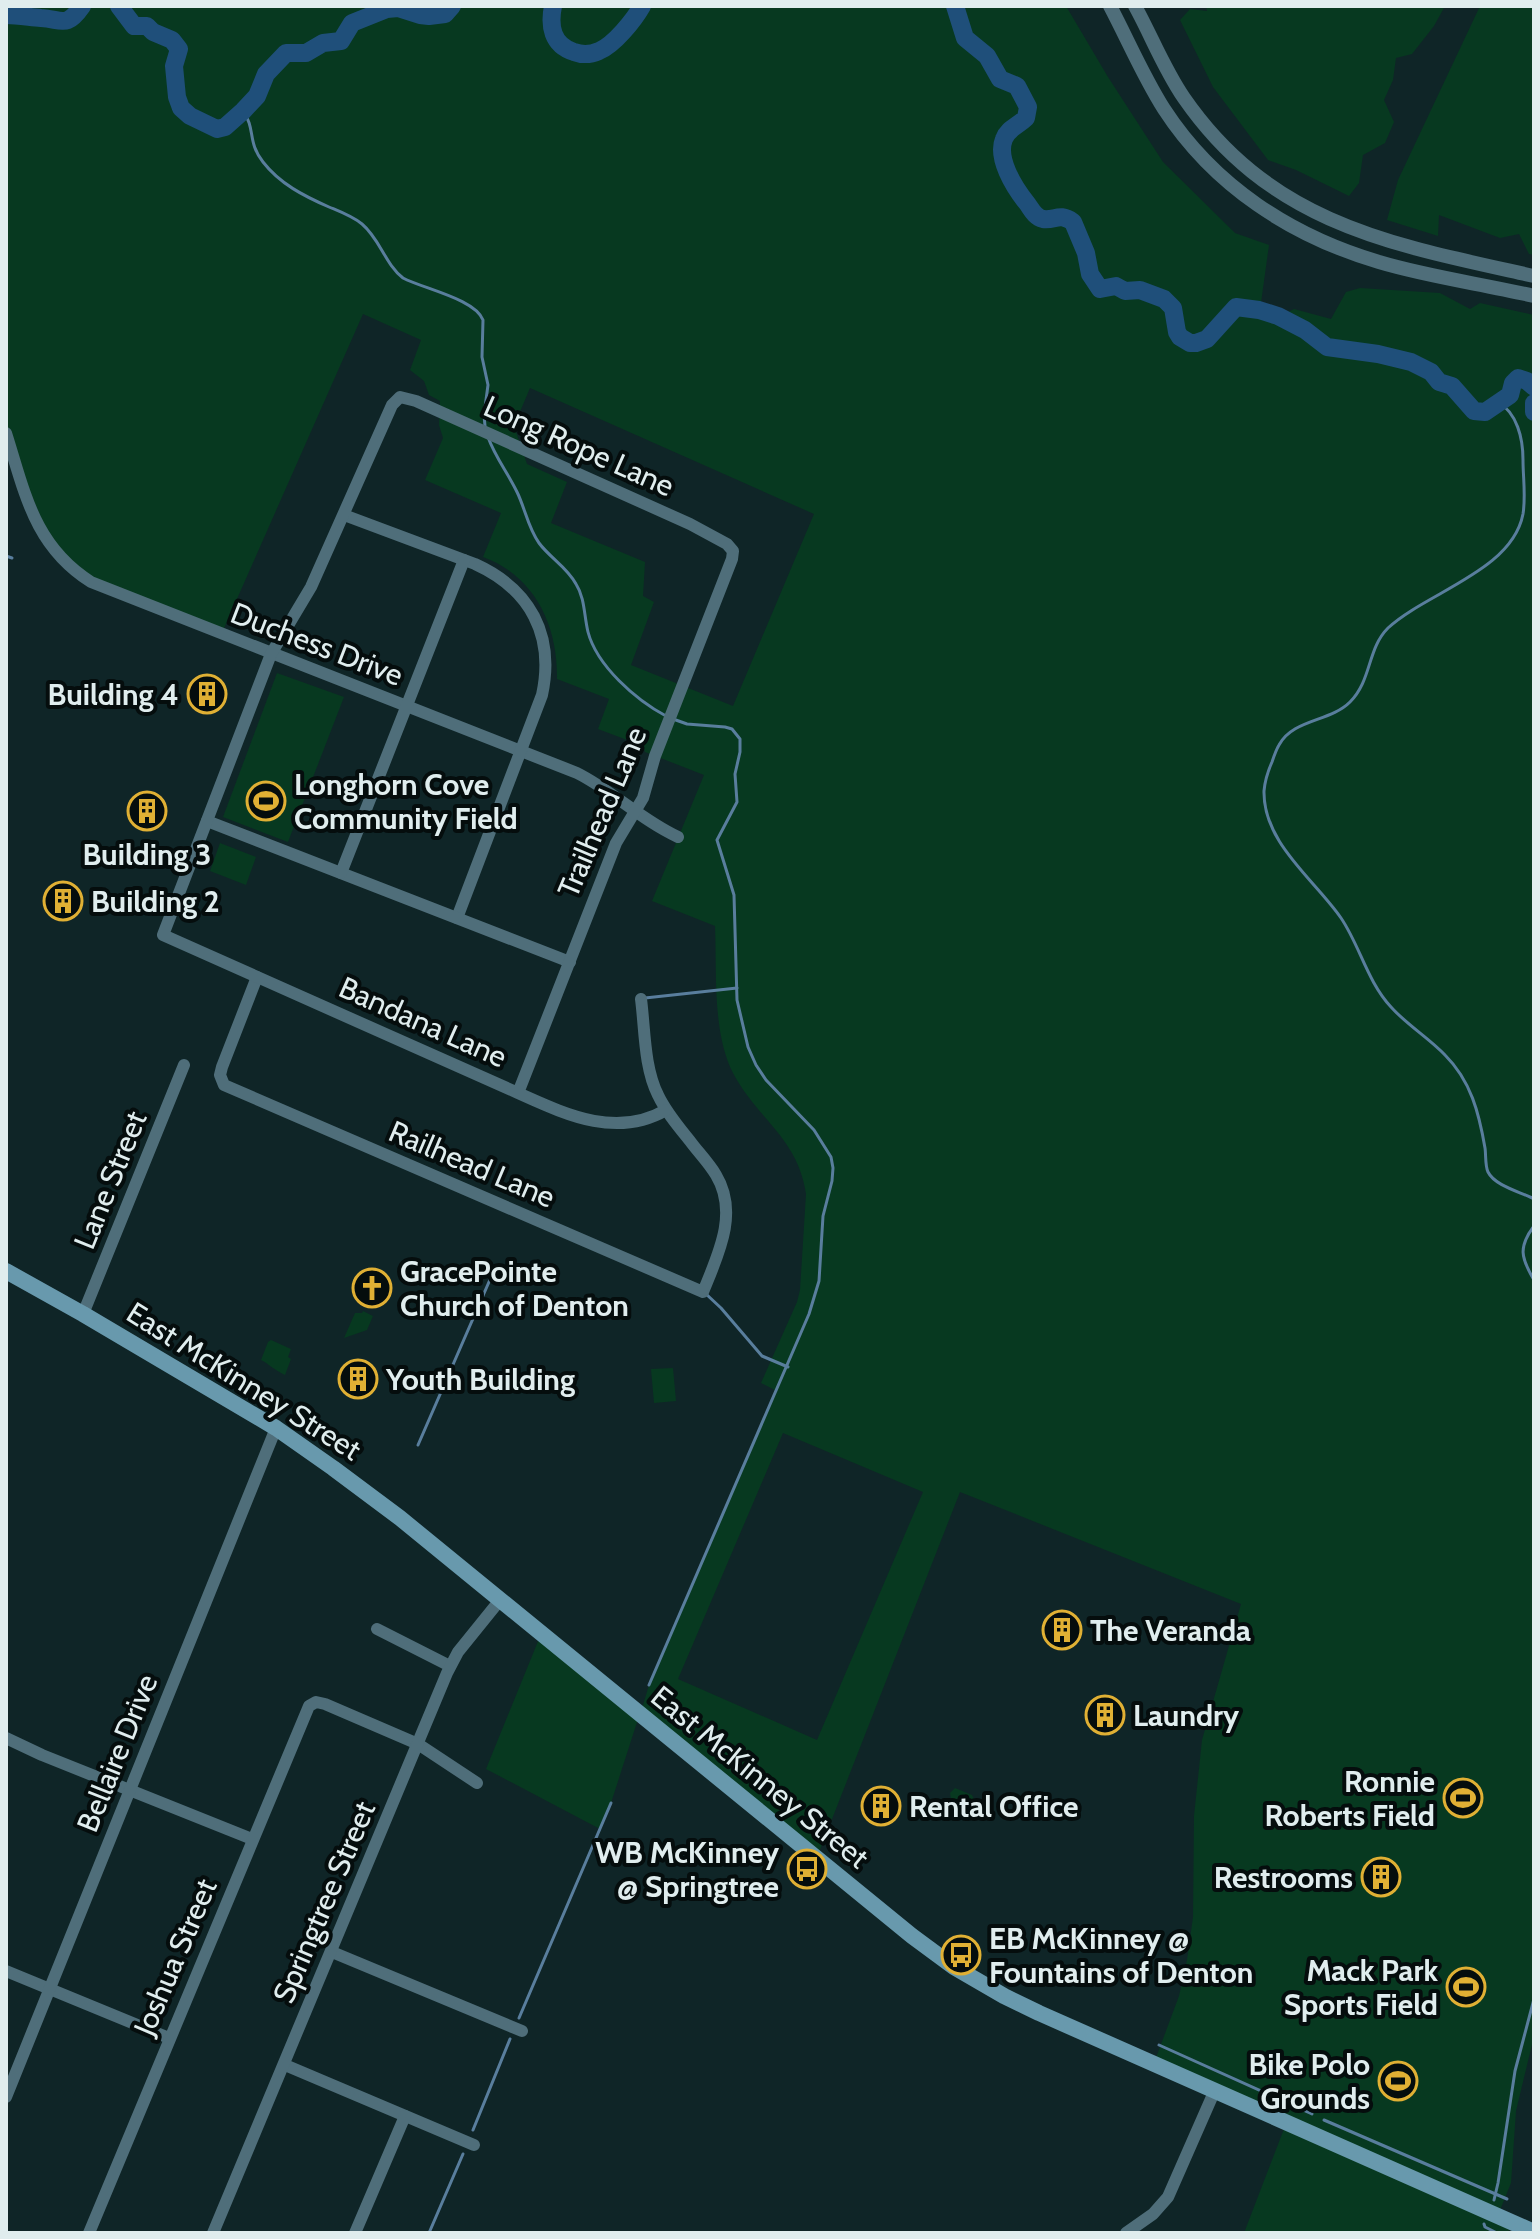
<svg xmlns="http://www.w3.org/2000/svg" width="1540" height="2239" font-family="Cabin,sans-serif">
<style>
.green{fill:#073920;fill-rule:evenodd}
.lines{fill:none;stroke-linecap:round;stroke-linejoin:round}
.stream{stroke:#597e9d;stroke-width:3}
.river{stroke:#1f4f7a;stroke-width:18}
.minor{stroke:#4f6e7a;stroke-width:12}
.tertiary{stroke:#4f6e7a;stroke-width:14}
.secondary{stroke:#6899ad;stroke-width:16}
.labels{text-anchor:middle;dominant-baseline:central;stroke-width:8;stroke-linejoin:round;paint-order:stroke}
.street-label{font-size:30px;fill:#e0edee;stroke:#050d0d}
.poi-label{font-size:30px;font-weight:bold;fill:#e0edee;stroke:#050d0d;text-anchor:start}
</style>
<rect width="100%" height="100%" fill="#0f2527"/>
<g class="green">
<path d="M 6,6 L 1066,6 L 1108,77 L 1163,162 L 1235,233 L 1269,245 L 1260,310 L 1284,319 L 1286,313 L 1294,309 L 1331,319 L 1346,292 L 1360,288 L 1440,293 L 1470,309 L 1480,303 L 1534,315 L 1534,2036 L 1516,2111 L 1511,2183 L 1498,2215 L 1511,2233 L 1244,2233 L 1287,2121 L 1154,2063 L 1179,1996 L 1187,1960 L 1193,1917 L 1194,1816 L 1202,1740 L 1241,1604 L 960,1492 L 816,1860 L 639,1716 L 611,1803 L 600,1829 L 486,1769 L 541,1634 L 640,1715 L 649,1685 L 777,1391 L 761,1383 L 797,1302 L 800,1290 L 806,1194 C 798,1138 757,1119 733,1073 C 712,1032 717,972 715,926 L 652,901 L 704,775 L 645,752 L 643,746 L 598,729 L 609,699 L 557,679 C 558,626 535,576 483,557 L 501,513 L 425,480 L 443,438 L 439,425 L 440,401 L 429,395 L 424,381 L 410,370 L 421,340 L 363,314 L 221,635 L 108,591 L 55,552 L 6,433 ZM 530,388 L 814,514 L 733,706 L 631,665 L 654,602 L 643,596 L 645,562 L 551,523 L 567,482 L 527,464 L 514,426 ZM 783,1433 L 923,1492 L 817,1740 L 678,1679 Z"/>
<path d="M 1206,6 L 1445,6 L 1434,26 L 1412,54 L 1396,58 L 1393,80 L 1384,100 L 1394,122 L 1385,143 L 1363,155 L 1359,183 L 1349,196 L 1296,170 L 1268,160 L 1213,87 L 1180,20 L 1190,9 L 1207,11 Z"/>
<path d="M 1480,6 L 1534,6 L 1534,255 L 1529,254 L 1519,234 L 1500,238 L 1439,215 L 1438,236 L 1387,220 L 1398,180 Z"/>
<path d="M 277,673 L 344,697 L 288,842 L 223,817 Z"/>
<path d="M 220,843 L 256,857 L 246,885 L 210,871 Z"/>
<path d="M 363,1311 L 373,1316 L 367,1330 L 344,1338 L 355,1313 L 362,1313 Z"/>
<path d="M 271,1340 L 291,1349 L 288,1357 L 291,1359 L 285,1375 C 274,1370 269,1364 261,1360 L 268,1342 Z"/>
<path d="M 673,1368 L 676,1401 L 654,1403 L 651,1369 Z"/>
<path d="M 955,1788 L 972,1795 L 979,1809 L 976,1817 L 968,1817 L 959,1806 L 951,1800 L 950,1793 Z"/>
</g>
<g class="lines">
<g class="stream">
<path d="M 243,111 C 256,129 247,142 263,162 C 280,184 304,196 329,207 C 341,212 352,216 362,224 C 380,239 385,264 403,278 C 424,289 475,299 483,320 L 482,357 L 488,385 L 484,415 L 485,426"/>
<path d="M 1498,402 C 1517,413 1523,438 1523,460 C 1523,478 1526,496 1523,514 C 1512,571 1427,592 1388,628 C 1367,649 1372,680 1350,702 C 1330,722 1293,719 1279,745 C 1276,750 1274,756 1272,762 C 1268,771 1265,780 1264,791 C 1263,843 1315,880 1341,918 C 1360,946 1367,981 1391,1007 C 1407,1025 1429,1038 1445,1055 C 1471,1081 1479,1113 1485,1148 C 1486,1154 1485,1166 1488,1172 C 1495,1186 1521,1192 1534,1199"/>
<path d="M 488,437 C 495,457 508,473 517,492 C 525,508 528,528 539,543 C 550,558 567,567 576,584 C 585,598 584,616 588,632 C 597,666 636,700 666,716"/>
<path d="M 6,556 L 12,558"/>
<path d="M 645,998 L 737,988"/>
<path d="M 1534,1226 C 1518,1247 1521,1258 1534,1280"/>
<path d="M 706,1294 L 721,1308 L 762,1356 L 788,1367"/>
<path d="M 418,1445 L 492,1275"/>
<path d="M 649,1685 L 809,1314 L 819,1281 L 823,1216 L 832,1181 L 833,1168 L 831,1157 L 814,1130 L 766,1080 L 756,1065 L 748,1047 L 737,1000 L 734,895 L 717,840 L 737,802 L 735,774 L 740,752 L 740,739 L 732,729 L 725,727 L 687,724 L 673,719"/>
<path d="M 519,2018 L 611,1803"/>
<path d="M 1159,2045 L 1312,2114"/>
<path d="M 1324,2120 L 1507,2199"/>
<path d="M 473,2130 L 510,2039"/>
<path d="M 1494,2200 L 1498,2183 L 1515,2071 L 1534,1999"/>
<path d="M 1484,2224 L 1485,2227 L 1497,2233"/>
<path d="M 429,2233 L 463,2154"/>
</g>
<g class="river">
<path d="M 119,6 L 134,26 L 147,26 L 153,32 L 172,40 L 179,49 L 174,66 L 177,97 L 181,108 L 190,116 L 217,129 L 225,127 L 243,111 L 257,96 L 266,74 L 286,53 L 306,53 L 323,43 L 341,41 L 352,23 L 387,9 L 398,8 L 420,15 L 429,16 L 445,14 L 452,6"/>
<path d="M 553,6 C 549,26 552,45 574,52 C 582,55 590,55 599,51 C 614,45 634,20 642,6"/>
<path d="M 955,6 L 965,38 L 987,56 L 1000,79 L 1017,86 L 1028,107 L 1026,118 C 1018,126 1008,128 1004,139 C 996,158 1014,187 1026,202 C 1031,208 1034,217 1043,219 C 1055,221 1059,212 1073,222 L 1086,253 L 1090,274 L 1100,289 L 1116,286 L 1125,291 L 1140,290 L 1164,299 L 1173,308 L 1177,332 L 1180,337 L 1190,343 L 1196,343 L 1207,339 L 1236,307 L 1259,310 L 1278,316 L 1305,330 L 1327,347 L 1378,354 L 1411,362 L 1431,372 L 1439,382 L 1452,386 L 1474,411 L 1485,412 L 1510,395 L 1513,383 L 1518,378 L 1527,381 L 1534,387"/>
<path d="M 6,15 C 17,15 29,17 41,18 C 62,19 66,29 82,6"/>
<path d="M 1534,403 L 1534,412"/>
</g>
<g class="minor">
<path d="M 6,433 C 25,493 34,546 91,582 L 577,773 C 613,791 641,820 678,837"/>
<path d="M 344,515 L 475,564 C 530,589 555,635 542,695 L 457,918"/>
<path d="M 207,821 L 570,962"/>
<path d="M 341,873 L 464,560"/>
<path d="M 257,977 L 222,1067 L 220,1075 L 224,1085 L 703,1292 C 718,1255 739,1213 716,1175 C 709,1163 698,1152 690,1141 C 678,1126 666,1112 658,1095 C 644,1067 645,1030 641,999"/>
<path d="M 518,1093 L 616,843 L 643,798 L 655,756 L 732,559 L 733,551 L 727,544 L 690,524 L 416,401 L 400,397 L 392,405 L 311,587 L 271,654 L 163,935 L 518,1093 C 565,1114 616,1139 666,1110"/>
<path d="M 83,1314 L 184,1065"/>
<path d="M 377,1629 L 450,1666"/>
<path d="M 6,1738 L 42,1755 L 252,1839"/>
<path d="M 332,1952 L 522,2031"/>
<path d="M 6,1971 L 169,2038"/>
<path d="M 285,2065 L 474,2145"/>
<path d="M 6,2097 L 276,1428"/>
<path d="M 89,2233 L 309,1706 L 316,1702 L 325,1704 L 418,1744 L 477,1783"/>
<path d="M 213,2233 L 447,1673 L 458,1652 L 500,1600"/>
<path d="M 355,2233 L 405,2116"/>
<path d="M 1126,2233 L 1153,2214 L 1168,2197 L 1215,2090"/>
</g>
<g class="tertiary">
<path d="M 1110,6 C 1128,40 1143,76 1164,109 C 1214,186 1291,236 1379,262 C 1429,277 1483,284 1534,296"/>
<path d="M 1135,6 C 1152,37 1164,69 1184,98 C 1272,225 1394,245 1534,276"/>
</g>
<path class="secondary" d="M 6,1271 L 83,1314 L 276,1428 L 333,1468 L 400,1518 L 912,1936 L 954,1967 L 1004,1996 L 1039,2013 L 1534,2232"/>
</g>
<defs>
<symbol id="building-ring" viewBox="-11 -11 22 22"><circle r="9.5" fill="#050d0d" stroke="#e0b034" stroke-width="1.5"/><path d="M-4-6H4V6H1V3H-1V6H-4ZM-2.5-4.3h1.7v1.8h-1.7ZM.8-4.3h1.7v1.8H.8ZM-2.5-1h1.7V.8h-1.7ZM.8-1h1.7V.8H.8Z" fill="#e0b034"/></symbol>
<symbol id="stadium-ring" viewBox="-11 -11 22 22"><circle r="9.5" fill="#050d0d" stroke="#e0b034" stroke-width="1.5"/><path d="M0-5a6.5 5 0 1 0 0 10a6.5 5 0 1 0 0-10ZM-3.5-1.8h7v3.6h-7Z" fill="#e0b034"/></symbol>
<symbol id="church-ring" viewBox="-11 -11 22 22"><circle r="9.5" fill="#050d0d" stroke="#e0b034" stroke-width="1.5"/><path d="M-1.2-6h2.4v3.5h3.3v2.4h-3.3V6h-2.4V-.1h-3.3v-2.4h3.3Z" fill="#e0b034"/></symbol>
<symbol id="bus-ring" viewBox="-11 -11 22 22"><circle r="9.5" fill="#050d0d" stroke="#e0b034" stroke-width="1.5"/><path d="M-5-6H5V4H4V6H2V4H-2V6H-4V4H-5ZM-3.5-4V0h7V-4ZM-3.5 1.2v1.5H-2V1.2ZM2 1.2v1.5H3.5V1.2Z" fill="#e0b034"/></symbol>
</defs>
<g fill-rule="evenodd">
<use href="#building-ring" x="185" y="672" width="44" height="44"/>
<use href="#stadium-ring" x="244" y="779" width="44" height="44"/>
<use href="#building-ring" x="125" y="789" width="44" height="44"/>
<use href="#building-ring" x="41" y="879" width="44" height="44"/>
<use href="#church-ring" x="350" y="1266" width="44" height="44"/>
<use href="#building-ring" x="336" y="1357" width="44" height="44"/>
<use href="#building-ring" x="1040" y="1608" width="44" height="44"/>
<use href="#building-ring" x="1083" y="1693" width="44" height="44"/>
<use href="#stadium-ring" x="1441" y="1776" width="44" height="44"/>
<use href="#building-ring" x="859" y="1784" width="44" height="44"/>
<use href="#bus-ring" x="785" y="1847" width="44" height="44"/>
<use href="#building-ring" x="1359" y="1855" width="44" height="44"/>
<use href="#bus-ring" x="939" y="1933" width="44" height="44"/>
<use href="#stadium-ring" x="1444" y="1965" width="44" height="44"/>
<use href="#stadium-ring" x="1376" y="2059" width="44" height="44"/>
</g>
<g class="labels">
<g class="street-label">
<text transform="translate(579 446) rotate(24)">Long Rope Lane</text>
<text transform="translate(317 644) rotate(21)">Duchess Drive</text>
<text transform="translate(602 812) rotate(-67)">Trailhead Lane</text>
<text transform="translate(423 1022) rotate(24)">Bandana Lane</text>
<text transform="translate(472 1164) rotate(23)">Railhead Lane</text>
<text transform="translate(110 1180) rotate(-68)">Lane Street</text>
<text transform="translate(244 1381) rotate(32)">East McKinney Street</text>
<text transform="translate(117 1753) rotate(-68)">Bellaire Drive</text>
<text transform="translate(760 1777) rotate(39)">East McKinney Street</text>
<text transform="translate(324 1902) rotate(-67)">Springtree Street</text>
<text transform="translate(175 1957) rotate(-67)">Joshua Street</text>
</g>
<g class="poi-label">
<text x="179" y="694" text-anchor="end">Building 4</text>
<text x="294" y="784">Longhorn Cove<tspan x="294" dy="34">Community Field</tspan></text>
<text x="147" y="854" text-anchor="middle">Building 3</text>
<text x="91" y="901">Building 2</text>
<text x="400" y="1271">GracePointe<tspan x="400" dy="34">Church of Denton</tspan></text>
<text x="386" y="1379">Youth Building</text>
<text x="1090" y="1630">The Veranda</text>
<text x="1133" y="1715">Laundry</text>
<text x="1435" y="1781" text-anchor="end">Ronnie<tspan x="1435" dy="34">Roberts Field</tspan></text>
<text x="909" y="1806">Rental Office</text>
<text x="779" y="1852" text-anchor="end">WB McKinney<tspan x="779" dy="34">@ Springtree</tspan></text>
<text x="1353" y="1877" text-anchor="end">Restrooms</text>
<text x="989" y="1938">EB McKinney @<tspan x="989" dy="34">Fountains of Denton</tspan></text>
<text x="1438" y="1970" text-anchor="end">Mack Park<tspan x="1438" dy="34">Sports Field</tspan></text>
<text x="1370" y="2064" text-anchor="end">Bike Polo<tspan x="1370" dy="34">Grounds</tspan></text>
</g>
</g>
<rect width="1540" height="2239" fill="none" stroke="#e0edee" stroke-width="16"/>
</svg>
